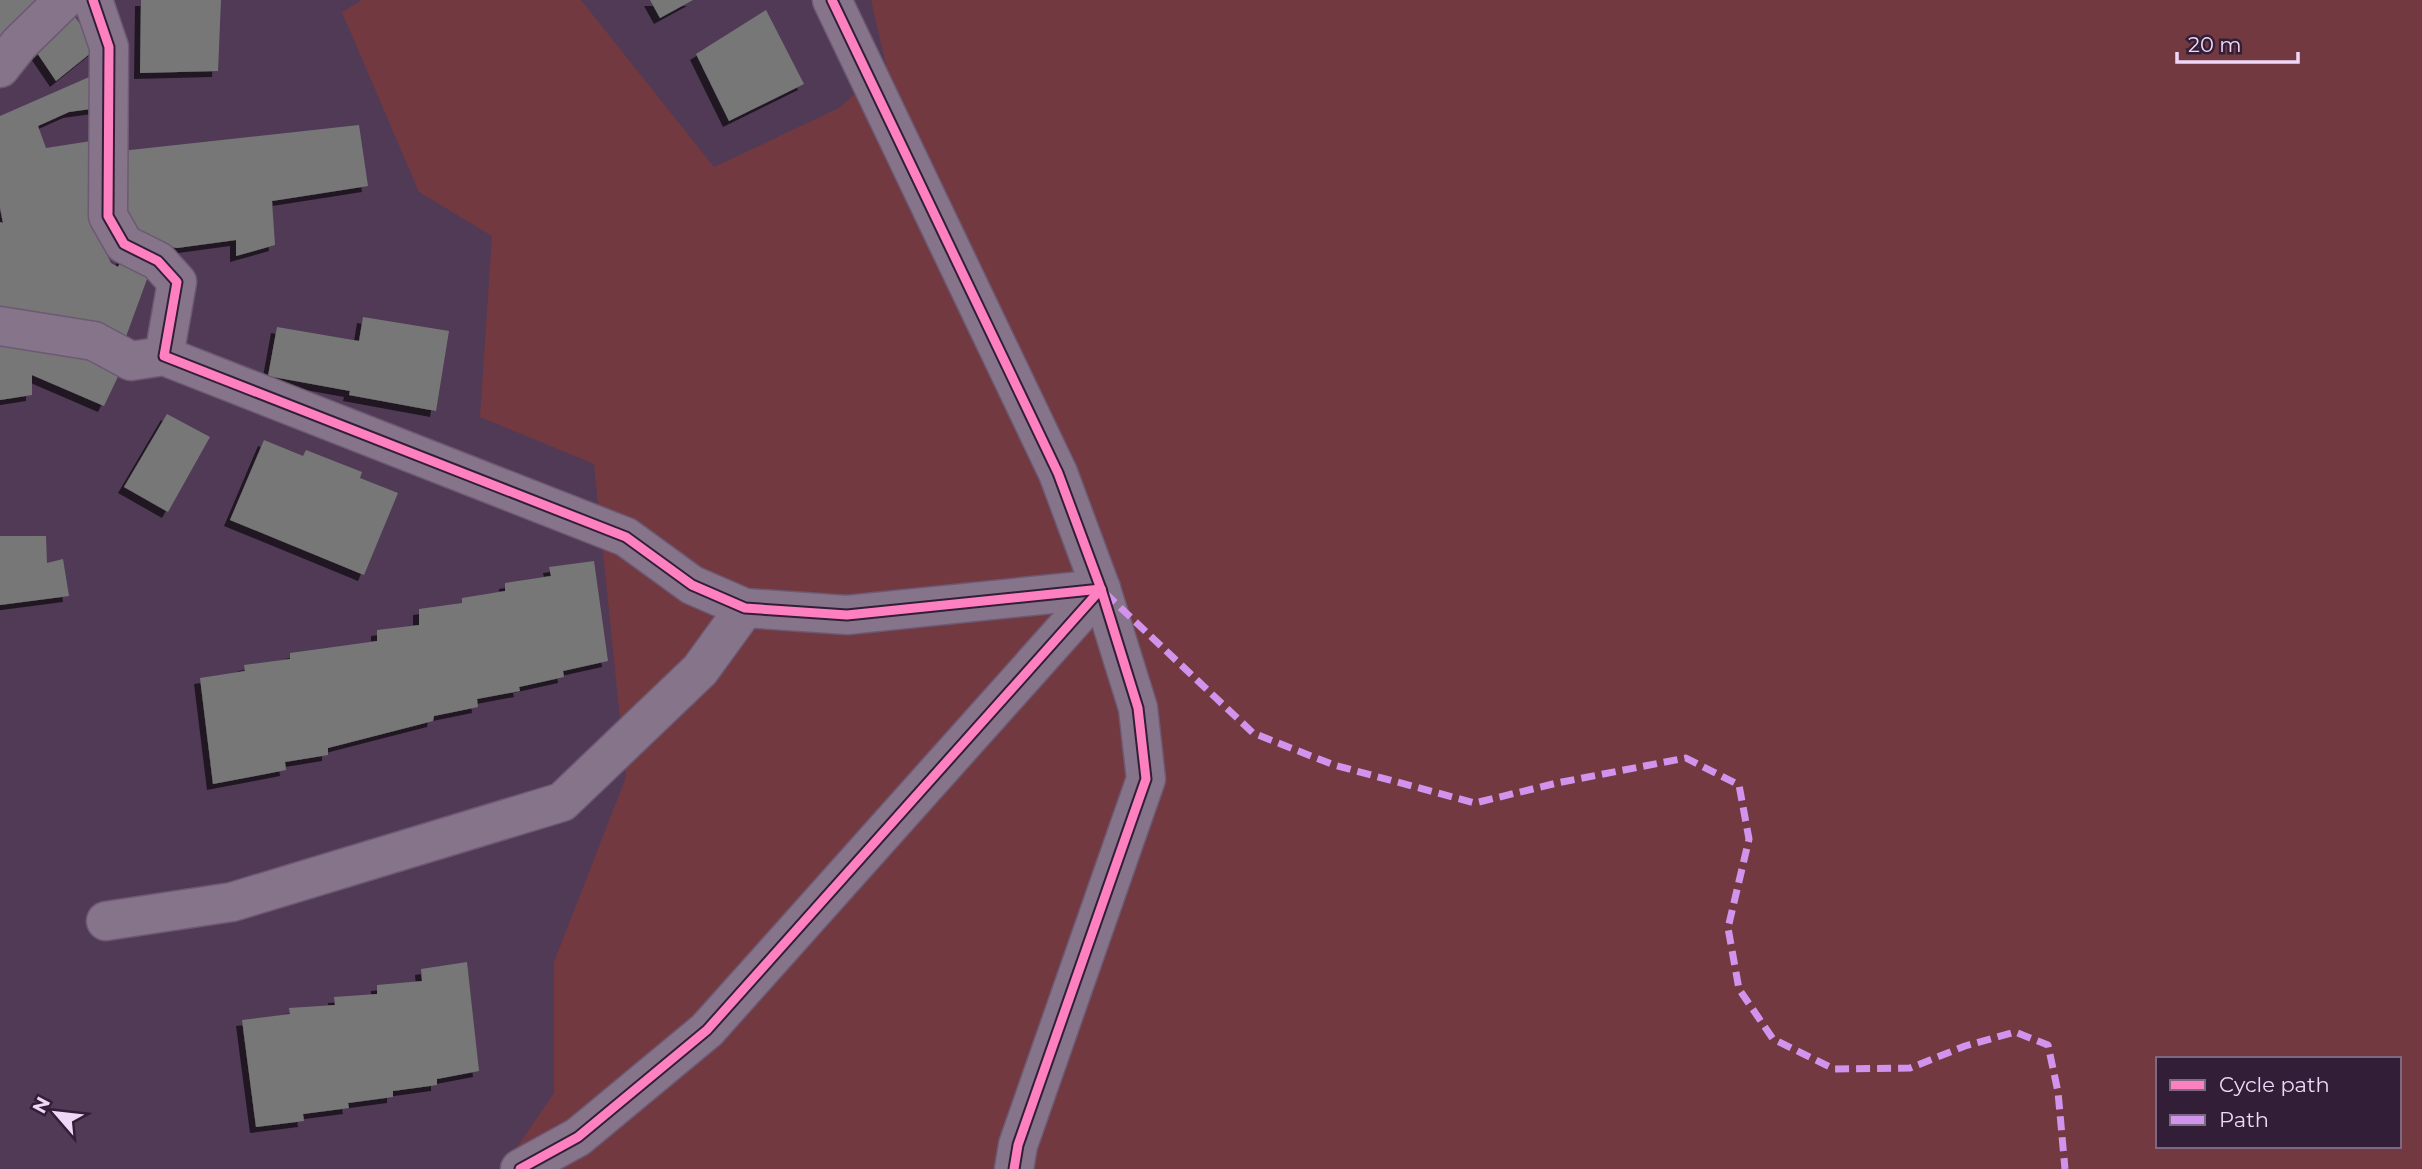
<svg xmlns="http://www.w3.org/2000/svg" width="2422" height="1169" font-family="Montserrat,sans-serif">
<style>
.green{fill:#733940;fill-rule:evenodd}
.building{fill:#777;filter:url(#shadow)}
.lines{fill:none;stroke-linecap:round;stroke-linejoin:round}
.minor-casing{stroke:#6d5973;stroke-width:41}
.minor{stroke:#86748a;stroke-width:38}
.quiet{stroke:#d193ec;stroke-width:7;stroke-dasharray:14 7;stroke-linecap:butt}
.cycleway-casing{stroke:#321f37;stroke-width:13}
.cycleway{stroke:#ff80c0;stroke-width:9}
</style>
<defs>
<filter id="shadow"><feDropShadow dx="-6" dy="6" stdDeviation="0" flood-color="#0009"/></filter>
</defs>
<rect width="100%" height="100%" fill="#503a56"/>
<path class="green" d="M 362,0 L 581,0 L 714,167 L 839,108 L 886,65 L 871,0 L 2422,0 L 2422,1169 L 502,1169 L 554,1093 L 554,962 L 626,777 L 594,464 L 480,417 L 492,236 L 419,192 L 342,12 ZM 2158,1059 L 2399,1059 L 2399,1146 L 2158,1146 Z"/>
<g class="building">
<path d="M 0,0 L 50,0 L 0,53 Z"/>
<path d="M 141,0 L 221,0 L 218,71 L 140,73 Z"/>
<path d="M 650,0 L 693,0 L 660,18 Z"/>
<path d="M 68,7 L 97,48 L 56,81 L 29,41 Z"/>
<path d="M 766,10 L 804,84 L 729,121 L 696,54 Z"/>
<path d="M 96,74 L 98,108 L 69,112 L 38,126 L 46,148 L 91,141 L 89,205 L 94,228 L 111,263 L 118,267 L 123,256 L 150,271 L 124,342 L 0,319 L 0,222 L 3,223 L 0,208 L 0,116 Z"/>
<path d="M 359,125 L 368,186 L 272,201 L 275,245 L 236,256 L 236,240 L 177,248 L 148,243 L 128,233 L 121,151 Z"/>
<path d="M 363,317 L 449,331 L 436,411 L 349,395 L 350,391 L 268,376 L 277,327 L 359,341 Z"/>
<path d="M 0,332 L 123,366 L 104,406 L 32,375 L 32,395 L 0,400 Z"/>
<path d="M 167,414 L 210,437 L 168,512 L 124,487 Z"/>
<path d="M 264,440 L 303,456 L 306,450 L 362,472 L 360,478 L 398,493 L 364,575 L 230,520 Z"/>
<path d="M 0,536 L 46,536 L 47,563 L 63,559 L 69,596 L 0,605 Z"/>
<path d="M 594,561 L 608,661 L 563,671 L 564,677 L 519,687 L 520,691 L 477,699 L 478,707 L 434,716 L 433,721 L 328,748 L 328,755 L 285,762 L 286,770 L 213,784 L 200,678 L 245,671 L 244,665 L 290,659 L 290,653 L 377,641 L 377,630 L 419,625 L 419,609 L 462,603 L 462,598 L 505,591 L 505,583 L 551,576 L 549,567 Z"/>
<path d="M 467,962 L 479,1071 L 437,1079 L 437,1085 L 393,1091 L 393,1097 L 348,1103 L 349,1108 L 303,1114 L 304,1121 L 256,1127 L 242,1020 L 290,1014 L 289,1008 L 335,1005 L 334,997 L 377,994 L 377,985 L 422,981 L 421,969 Z"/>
</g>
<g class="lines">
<defs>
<g id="minor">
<path d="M 93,0 L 109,47 L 108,216 L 124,244 L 158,261 L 177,282 L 164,356 L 626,537 L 692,585 L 745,608 L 847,615 L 1101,589"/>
<path d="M 832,0 L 1058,473 L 1101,589 L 1138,708 L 1146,779 L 1018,1145 L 1014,1169"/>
<path d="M 0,68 L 19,44 L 64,0"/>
<path d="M 0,326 L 94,341 L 131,361 L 164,356"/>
<path d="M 106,921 L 232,902 L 562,802 L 700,670 L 745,608"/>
<path d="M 520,1169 L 578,1137 L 707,1030 L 1101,589"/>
</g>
</defs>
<use href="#minor" class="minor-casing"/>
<use href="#minor" class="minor"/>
<path class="quiet" d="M 1105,593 L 1253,733 L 1334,765 L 1475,803 L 1557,783 L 1686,758 L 1739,785 L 1749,839 L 1728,928 L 1739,989 L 1773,1039 L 1834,1069 L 1910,1068 L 1965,1046 L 2015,1032 L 2048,1045 L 2058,1092 L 2065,1169"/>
<defs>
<g id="cycleway">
<path d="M 93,0 L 109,47 L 108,216 L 124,244 L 158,261 L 177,282 L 164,356 L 626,537 L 692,585 L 745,608 L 847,615 L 1101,589"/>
<path d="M 832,0 L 1058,473 L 1101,589 L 1138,708 L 1146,779 L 1018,1145 L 1014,1169"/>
<path d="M 520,1169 L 578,1137 L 707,1030 L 1101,589"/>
</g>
</defs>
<use href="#cycleway" class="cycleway-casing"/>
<use href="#cycleway" class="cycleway"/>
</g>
<rect x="2156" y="1057" width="245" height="91" fill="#321f37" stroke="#7e6984" stroke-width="2"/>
<rect x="2170" y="1080" width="35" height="10" fill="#ff80c0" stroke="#7e6984" stroke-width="2"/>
<text x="2219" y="1092" font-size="21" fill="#f0d7f7">Cycle path</text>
<rect x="2170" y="1115" width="35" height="10" fill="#d193ec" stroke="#7e6984" stroke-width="2"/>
<text x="2219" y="1127" font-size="21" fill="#f0d7f7">Path</text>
<g transform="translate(56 1113) rotate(298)" stroke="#321f37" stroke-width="5" paint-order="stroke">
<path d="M0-5L12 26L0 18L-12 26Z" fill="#f0d7f7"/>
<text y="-10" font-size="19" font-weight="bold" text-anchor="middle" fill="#f0d7f7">N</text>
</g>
<path d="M2177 52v10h121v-10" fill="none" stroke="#f0d7f7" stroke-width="3.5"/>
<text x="2188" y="52" font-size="21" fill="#f0d7f7" stroke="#321f37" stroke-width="5" paint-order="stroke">20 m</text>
</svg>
